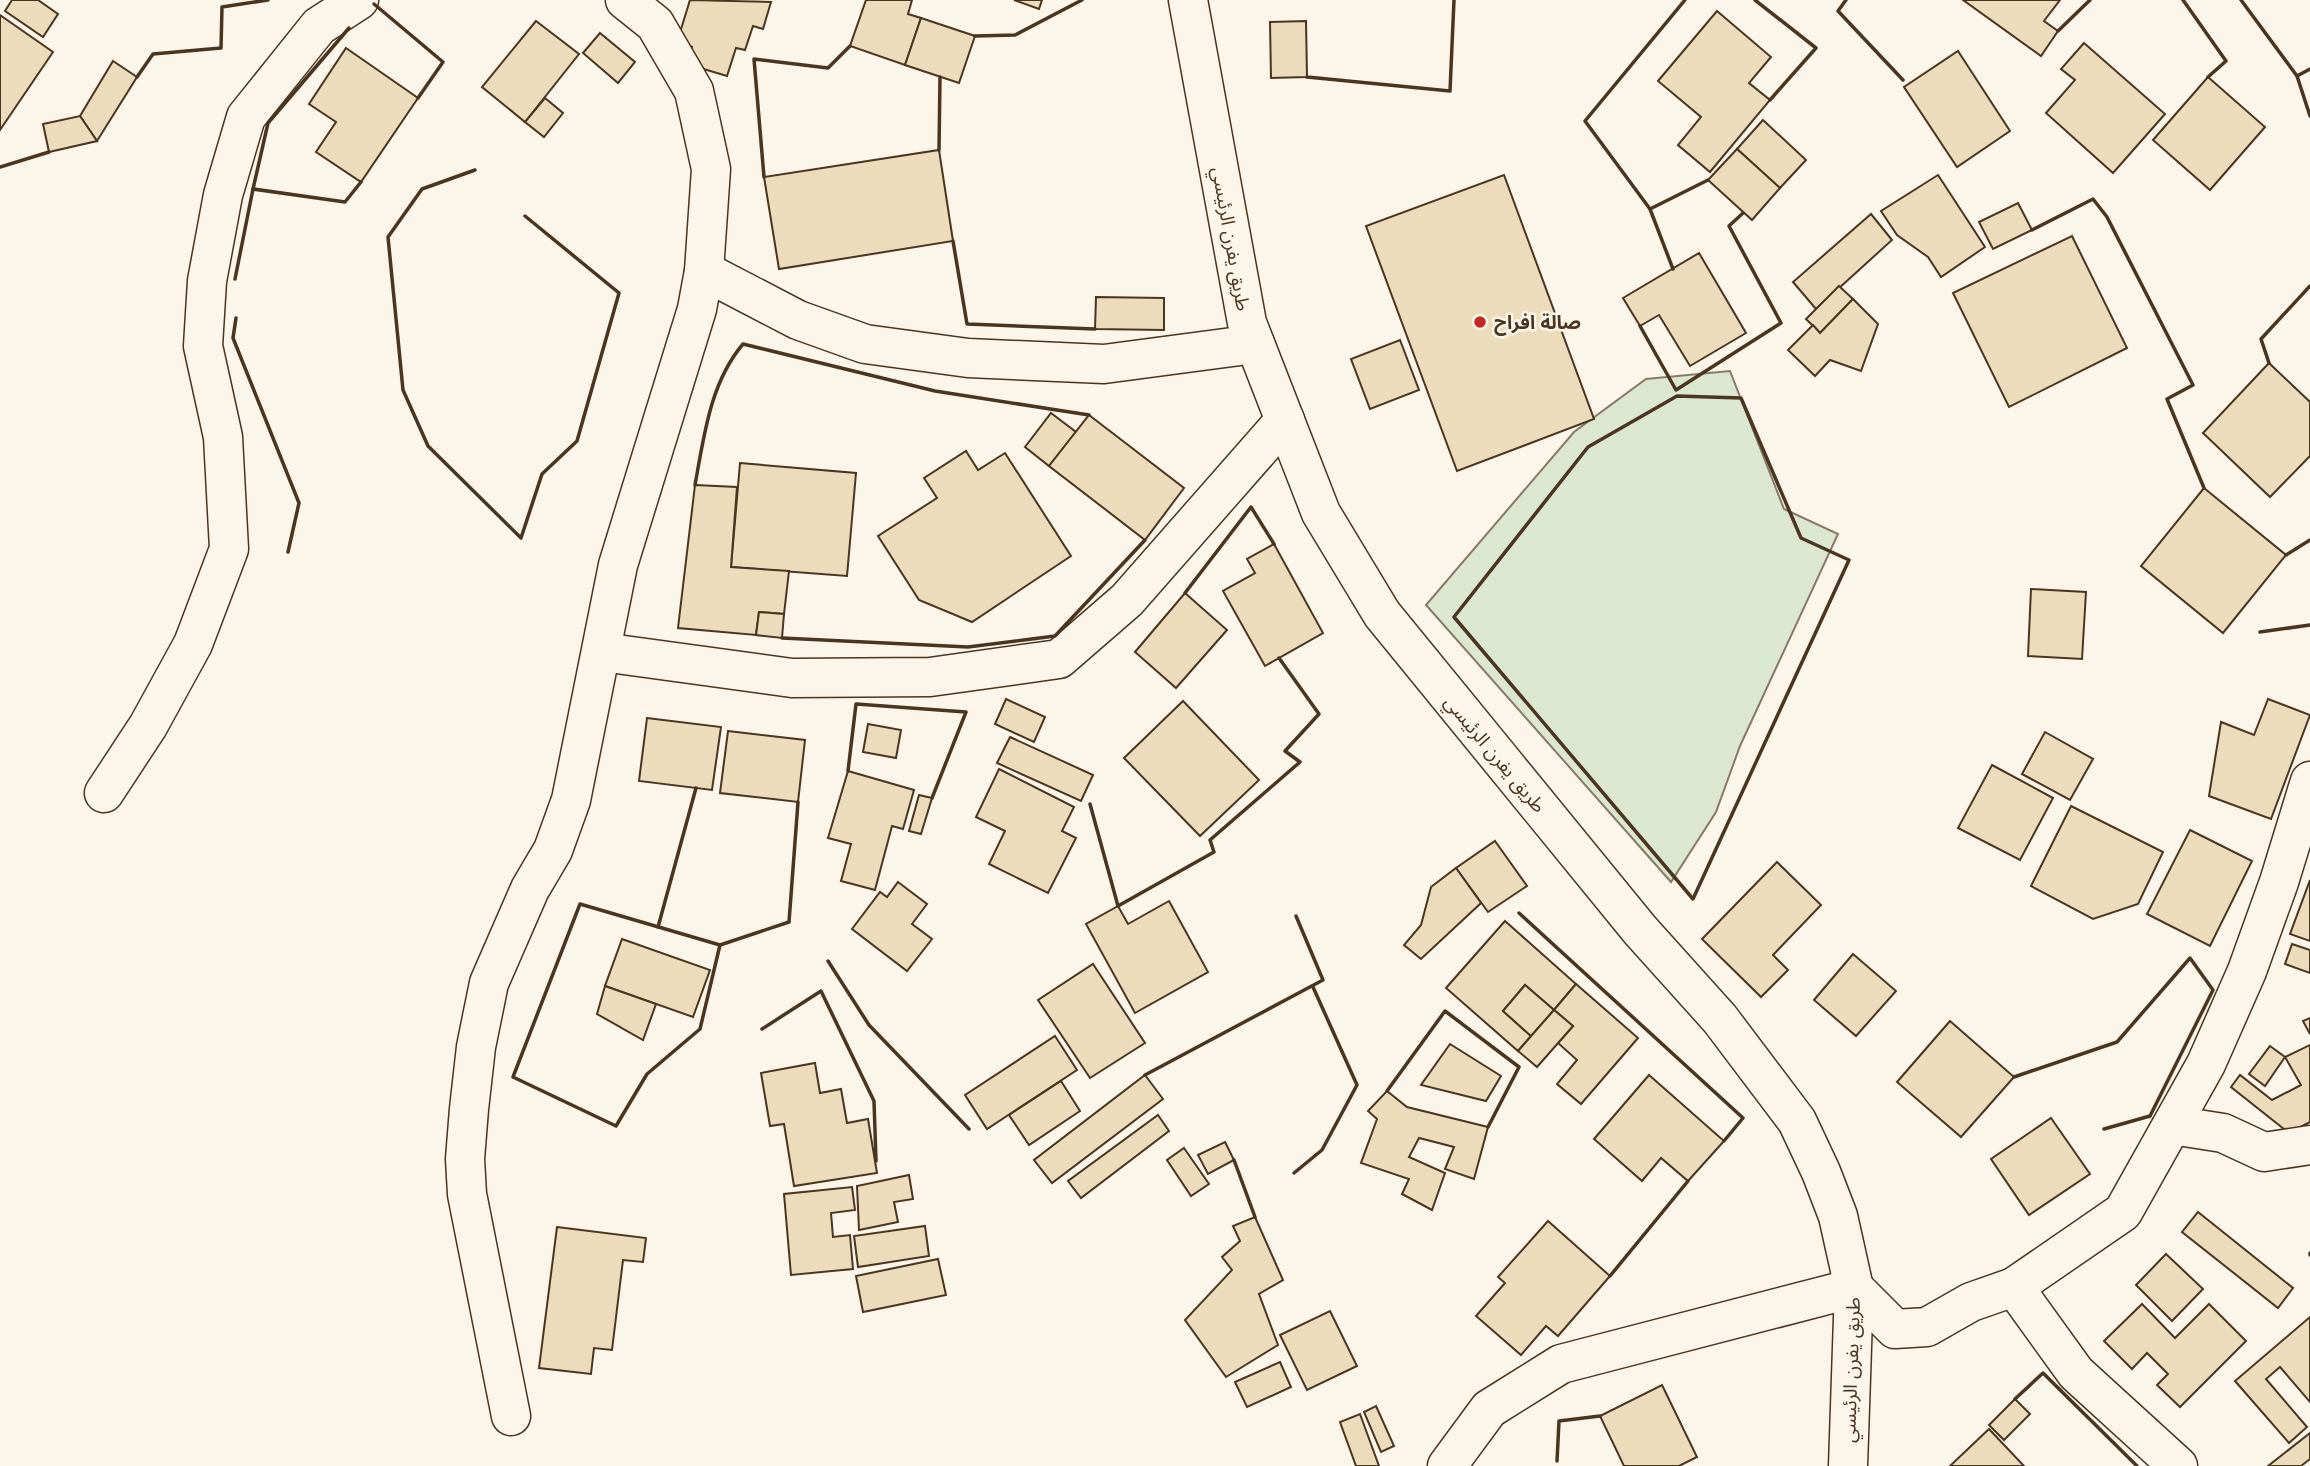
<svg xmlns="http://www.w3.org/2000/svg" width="2310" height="1466" font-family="Helvetica,'Noto Sans Arabic',sans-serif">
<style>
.green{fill:#dce7d0;stroke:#887966;stroke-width:2}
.building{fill:#ecdcbc;stroke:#4a3520;stroke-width:2}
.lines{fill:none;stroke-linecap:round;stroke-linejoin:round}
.minor-casing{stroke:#4a3520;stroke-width:41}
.secondary-casing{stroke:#4a3520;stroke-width:41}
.minor{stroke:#fbf6e9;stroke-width:38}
.secondary{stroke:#fbf6e9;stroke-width:38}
.wall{stroke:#4a3520;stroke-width:3.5}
.poi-dot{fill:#c62828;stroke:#fbf6e9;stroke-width:2.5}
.labels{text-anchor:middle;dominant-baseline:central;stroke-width:5;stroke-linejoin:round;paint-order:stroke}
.street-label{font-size:19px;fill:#4a3520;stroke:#fbf6e9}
.poi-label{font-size:19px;font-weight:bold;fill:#4a3520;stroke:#fbf6e9;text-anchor:start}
</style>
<rect width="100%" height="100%" fill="#fbf6e9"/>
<path class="green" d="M 1730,371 L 1784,509 L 1838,534 L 1740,746 L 1716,812 L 1671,882 L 1426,605 L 1574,432 L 1646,379 Z"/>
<g class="building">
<path d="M 12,0 L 38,0 L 58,14 L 43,37 L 5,11 Z"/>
<path d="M 690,0 L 771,2 L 763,29 L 753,26 L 745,50 L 736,48 L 727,76 L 687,64 L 692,47 L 677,42 Z"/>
<path d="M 866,0 L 912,0 L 908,14 L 921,18 L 905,65 L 850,46 Z"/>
<path d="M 1014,0 L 1042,0 L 1039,9 Z"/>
<path d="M 1963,0 L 2060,0 L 2044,21 L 2058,31 L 2041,56 Z"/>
<path d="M 1717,11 L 1771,57 L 1749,83 L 1770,100 L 1710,172 L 1678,145 L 1701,117 L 1658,81 Z"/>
<path d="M 0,15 L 53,52 L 0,130 Z"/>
<path d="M 921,18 L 975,36 L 959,83 L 905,65 Z"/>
<path d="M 536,21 L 579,54 L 525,122 L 482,87 Z"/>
<path d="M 1306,21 L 1307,77 L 1271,78 L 1270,22 Z"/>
<path d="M 600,33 L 635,62 L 618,83 L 583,53 Z"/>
<path d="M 2084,43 L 2165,114 L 2113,173 L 2046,113 L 2075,80 L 2061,69 Z"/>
<path d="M 346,48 L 418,98 L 361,182 L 316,152 L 336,122 L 309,104 Z"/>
<path d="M 1958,51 L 2010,131 L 1957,167 L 1904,87 Z"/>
<path d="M 113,61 L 137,77 L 97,141 L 80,116 Z"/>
<path d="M 2208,77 L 2265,127 L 2210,190 L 2153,140 Z"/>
<path d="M 545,98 L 563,113 L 544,137 L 525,122 Z"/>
<path d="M 80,116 L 97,141 L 49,152 L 43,124 Z"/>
<path d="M 1763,120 L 1806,160 L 1780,188 L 1737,149 Z"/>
<path d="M 1737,149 L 1780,188 L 1752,220 L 1708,180 Z"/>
<path d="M 939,150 L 953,241 L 779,269 L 764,177 Z"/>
<path d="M 1504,175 L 1594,419 L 1457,471 L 1366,226 Z"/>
<path d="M 1938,175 L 1985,247 L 1941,277 L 1928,257 L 1897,235 L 1881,211 Z"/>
<path d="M 2018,203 L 2032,230 L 1993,249 L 1979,222 Z"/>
<path d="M 1871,214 L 1892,240 L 1816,309 L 1793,282 Z"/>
<path d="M 2072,236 L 2127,348 L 2009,407 L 1953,293 Z"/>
<path d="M 1699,253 L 1746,333 L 1690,366 L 1659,315 L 1640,326 L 1623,298 Z"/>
<path d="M 1839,286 L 1853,299 L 1820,333 L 1806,319 Z"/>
<path d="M 1096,297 L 1164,298 L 1164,330 L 1095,329 Z"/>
<path d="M 1853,299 L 1878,324 L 1861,371 L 1830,360 L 1815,376 L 1788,350 L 1813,325 L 1820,333 Z"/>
<path d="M 1400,340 L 1419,390 L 1370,409 L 1351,359 Z"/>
<path d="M 2269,363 L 2310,402 L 2310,456 L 2270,497 L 2203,433 Z"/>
<path d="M 1051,413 L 1076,432 L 1049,466 L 1025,447 Z"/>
<path d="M 1089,415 L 1184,488 L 1145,540 L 1049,466 Z"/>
<path d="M 966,451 L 978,470 L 1005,453 L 1071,556 L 972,622 L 919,600 L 878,536 L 937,498 L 924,478 Z"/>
<path d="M 740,463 L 856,473 L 847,576 L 731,567 Z"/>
<path d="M 695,485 L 737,487 L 731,567 L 789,571 L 784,614 L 759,612 L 756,635 L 678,628 Z"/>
<path d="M 2204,488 L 2286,555 L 2223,633 L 2141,566 Z"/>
<path d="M 1274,544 L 1323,633 L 1265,666 L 1223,591 L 1255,573 L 1247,559 Z"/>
<path d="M 2031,589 L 2086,592 L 2082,659 L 2028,656 Z"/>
<path d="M 1185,593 L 1227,630 L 1176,688 L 1135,652 Z"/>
<path d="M 759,612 L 784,614 L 782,638 L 756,635 Z"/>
<path d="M 1006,699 L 1045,717 L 1034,742 L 995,724 Z"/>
<path d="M 2268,699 L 2310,715 L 2271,819 L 2209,796 L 2221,722 L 2254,735 Z"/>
<path d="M 1183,701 L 1259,780 L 1200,836 L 1124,758 Z"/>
<path d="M 647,718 L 721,727 L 712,790 L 639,781 Z"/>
<path d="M 868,724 L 901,730 L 896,758 L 863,752 Z"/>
<path d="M 728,731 L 805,740 L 798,802 L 720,793 Z"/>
<path d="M 2045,732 L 2093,759 L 2070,800 L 2022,774 Z"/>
<path d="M 1010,737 L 1093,775 L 1081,801 L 997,763 Z"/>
<path d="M 1992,765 L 2053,798 L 2020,860 L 1958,828 Z"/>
<path d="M 999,769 L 1074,807 L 1062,831 L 1076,838 L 1048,893 L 989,864 L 1005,831 L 976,817 Z"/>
<path d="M 848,771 L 914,790 L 903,829 L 892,826 L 875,890 L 841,881 L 851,844 L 828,838 Z"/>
<path d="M 919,795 L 932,798 L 921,834 L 909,831 Z"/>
<path d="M 2071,806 L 2163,852 L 2138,904 L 2093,919 L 2031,886 Z"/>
<path d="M 2190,830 L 2252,861 L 2210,946 L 2147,914 Z"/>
<path d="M 1495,841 L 1527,886 L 1488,912 L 1456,868 Z"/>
<path d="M 1777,862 L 1821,905 L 1773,955 L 1788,970 L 1761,997 L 1702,939 Z"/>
<path d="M 1456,868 L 1481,903 L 1421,959 L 1404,945 L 1421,925 L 1431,887 Z"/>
<path d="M 2310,880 L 2310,941 L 2290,934 Z"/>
<path d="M 898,882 L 927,904 L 912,924 L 932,939 L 907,971 L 852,929 L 880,892 L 887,897 Z"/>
<path d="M 1169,901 L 1208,972 L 1135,1013 L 1086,924 L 1118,906 L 1128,924 Z"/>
<path d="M 1505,921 L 1576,984 L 1554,1010 L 1525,985 L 1503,1011 L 1531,1036 L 1518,1051 L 1446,988 Z"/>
<path d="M 622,939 L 710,970 L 693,1017 L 605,986 Z"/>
<path d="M 2292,944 L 2310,950 L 2310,973 L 2285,964 Z"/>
<path d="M 1853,954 L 1896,991 L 1856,1036 L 1814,1000 Z"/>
<path d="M 1093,964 L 1145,1043 L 1090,1078 L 1038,1000 Z"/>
<path d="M 1576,984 L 1638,1038 L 1581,1104 L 1557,1084 L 1577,1060 L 1558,1043 L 1573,1026 L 1554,1010 Z"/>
<path d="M 1525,985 L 1554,1010 L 1531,1036 L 1503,1011 Z"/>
<path d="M 605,986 L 656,1004 L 643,1040 L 597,1014 Z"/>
<path d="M 1554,1010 L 1573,1026 L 1537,1067 L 1518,1051 Z"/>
<path d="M 2310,1018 L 2310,1034 L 2303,1021 Z"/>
<path d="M 1950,1021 L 2014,1077 L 1961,1137 L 1897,1082 Z"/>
<path d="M 1055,1036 L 1077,1070 L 987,1129 L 965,1095 Z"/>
<path d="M 1450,1044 L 1501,1076 L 1486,1101 L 1421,1085 Z"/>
<path d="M 2310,1045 L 2310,1122 L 2289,1133 L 2231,1087 L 2240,1075 L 2272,1100 L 2301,1085 L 2285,1057 Z"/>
<path d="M 2270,1046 L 2285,1057 L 2265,1086 L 2249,1074 Z"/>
<path d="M 815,1063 L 820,1093 L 841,1089 L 847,1123 L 868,1119 L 877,1173 L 794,1186 L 784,1124 L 770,1126 L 761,1073 Z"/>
<path d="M 1145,1075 L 1163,1099 L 1052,1183 L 1034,1160 Z"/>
<path d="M 1649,1075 L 1724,1141 L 1688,1181 L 1661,1158 L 1642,1181 L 1594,1139 Z"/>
<path d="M 1061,1081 L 1080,1111 L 1029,1145 L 1009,1115 Z"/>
<path d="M 1387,1091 L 1407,1107 L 1488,1127 L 1474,1179 L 1445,1169 L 1454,1147 L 1419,1138 L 1409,1157 L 1445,1173 L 1432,1210 L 1402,1194 L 1409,1179 L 1361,1163 L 1377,1119 L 1368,1111 Z"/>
<path d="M 1158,1115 L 1169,1131 L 1081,1198 L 1068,1181 Z"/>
<path d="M 2051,1118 L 2090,1174 L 2029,1215 L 1991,1159 Z"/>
<path d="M 1225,1142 L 1234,1160 L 1208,1174 L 1198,1155 Z"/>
<path d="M 1184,1148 L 1209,1184 L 1191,1196 L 1167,1160 Z"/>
<path d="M 909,1175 L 913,1199 L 894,1202 L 898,1222 L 859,1230 L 857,1186 Z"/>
<path d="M 852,1187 L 855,1210 L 831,1213 L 833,1237 L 850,1235 L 853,1269 L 791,1275 L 784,1194 Z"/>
<path d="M 2198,1212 L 2293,1288 L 2278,1308 L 2182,1232 Z"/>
<path d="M 1255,1217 L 1283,1280 L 1259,1294 L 1278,1345 L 1226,1377 L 1185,1320 L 1232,1270 L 1222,1257 L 1240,1241 L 1233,1226 Z"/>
<path d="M 1548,1221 L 1610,1276 L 1558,1336 L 1546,1326 L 1521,1355 L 1476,1316 L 1505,1283 L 1498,1277 Z"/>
<path d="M 925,1226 L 929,1256 L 858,1267 L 854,1236 Z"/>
<path d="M 557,1227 L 646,1238 L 643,1262 L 623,1260 L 612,1350 L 594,1348 L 591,1374 L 539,1368 Z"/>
<path d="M 2166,1254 L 2203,1289 L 2172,1321 L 2136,1285 Z"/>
<path d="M 938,1259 L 946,1295 L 863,1312 L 856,1276 Z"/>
<path d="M 2142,1304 L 2175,1338 L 2209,1304 L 2246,1341 L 2180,1407 L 2157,1385 L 2168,1374 L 2147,1353 L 2132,1369 L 2104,1341 Z"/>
<path d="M 1330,1311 L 1357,1366 L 1307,1390 L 1280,1335 Z"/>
<path d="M 2310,1317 L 2310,1402 L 2280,1367 L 2266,1379 L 2307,1427 L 2289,1443 L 2235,1381 Z"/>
<path d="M 1280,1362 L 1291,1387 L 1247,1407 L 1235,1382 Z"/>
<path d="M 1662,1385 L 1697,1457 L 1679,1466 L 1624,1466 L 1600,1416 Z"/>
<path d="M 2015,1399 L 2030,1414 L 2004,1440 L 1989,1425 Z"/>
<path d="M 1376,1406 L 1394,1446 L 1381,1452 L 1364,1412 Z"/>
<path d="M 1360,1414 L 1379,1466 L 1356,1466 L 1340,1422 Z"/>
<path d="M 1989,1429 L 2024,1466 L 1950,1466 Z"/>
<path d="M 2310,1433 L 2310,1459 L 2301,1466 L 2268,1466 Z"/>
</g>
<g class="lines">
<defs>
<g id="minor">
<path d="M 704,271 L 798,320 L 865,344 L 968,358 L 1104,364 L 1255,344"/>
<path d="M 602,652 L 792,678 L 930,677 L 1059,659 L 1127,600 L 1285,420"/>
<path d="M 104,793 L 148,726 L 193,644 L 229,549 L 223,437 L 203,346 L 207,281 L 223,195 L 246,117 L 319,26 L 359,0"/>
<path d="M 2172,1125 L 2223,1133 L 2264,1152 L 2310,1145"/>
<path d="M 2014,1287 L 2076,1373 L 2178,1466"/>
<path d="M 511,1416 L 467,1194 L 465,1159 L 469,1109 L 476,1047 L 489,983 L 530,889 L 553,850 L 571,800 L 618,565 L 697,309 L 704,271 L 711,169 L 694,91 L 655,24 L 625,0"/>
<path d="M 1447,1466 L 1489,1409 L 1561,1364 L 1854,1288 L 1895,1329 L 1927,1327 L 1971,1302 L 2014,1287 L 2123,1212 L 2206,1064 L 2247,971 L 2279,882 L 2310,781"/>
</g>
<path id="secondary" d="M 1188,0 L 1247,323 L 1321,513 L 1382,614 L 1640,930 L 1720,1019 L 1797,1121 L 1821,1172 L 1838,1216 L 1854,1288 L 1848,1466"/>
</defs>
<use href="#minor" class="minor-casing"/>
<use href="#secondary" class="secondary-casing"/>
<use href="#minor" class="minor"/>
<use href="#secondary" class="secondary"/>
<g class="wall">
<path d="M 1755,0 L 1816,48 L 1770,100"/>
<path d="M 1846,0 L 1838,11 L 1903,80"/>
<path d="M 2183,0 L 2226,61 L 2208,77"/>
<path d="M 2241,0 L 2297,76 L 2310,116"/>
<path d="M 374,4 L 443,62 L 418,98"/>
<path d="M 2058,31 L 2090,0"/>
<path d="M 975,36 L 1015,35 L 1082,0"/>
<path d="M 2297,76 L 2310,69"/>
<path d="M 137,77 L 153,54 L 221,48 L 222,7 L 268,0"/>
<path d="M 1307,77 L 1450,91 L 1454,0"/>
<path d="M 939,150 L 940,77"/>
<path d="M 0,167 L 49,152"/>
<path d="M 475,170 L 422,189 L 388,237 L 403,390 L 428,446 L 521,538 L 542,474 L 577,441 L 619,293 L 525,216"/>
<path d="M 764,177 L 754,59 L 828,68 L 850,46"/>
<path d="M 253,189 L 268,123 L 349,28"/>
<path d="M 1650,209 L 1585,121 L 1685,0"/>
<path d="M 2032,230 L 2093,199 L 2107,217 L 2193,385 L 2167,399 L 2204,488"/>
<path d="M 953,241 L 967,324 L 1095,329"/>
<path d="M 1673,269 L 1650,209 L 1708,180"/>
<path d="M 235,279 L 253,189 L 345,202 L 361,182"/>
<path d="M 236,318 L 233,338 L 299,503 L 288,552"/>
<path d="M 1640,326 L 1676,390 L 1781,323 L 1729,226 L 1743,213"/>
<path d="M 2269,363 L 2261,339 L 2310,286"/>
<path d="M 1677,396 L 1741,398 L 1801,538 L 1849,560 L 1693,899 L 1454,617 L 1588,447 Z"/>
<path d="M 695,485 C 704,436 710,383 743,344 L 935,391 L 1089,415"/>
<path d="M 2286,555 L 2310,540"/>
<path d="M 1185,593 L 1251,507 L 1274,544"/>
<path d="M 2260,632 L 2310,625"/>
<path d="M 782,638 L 968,647 L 1055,636 L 1145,540"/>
<path d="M 848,771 L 856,704 L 966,712 L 932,798"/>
<path d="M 1090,804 L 1118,906 L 1214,852 L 1210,840 L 1300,762 L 1285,751 L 1319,714 L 1279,658"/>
<path d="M 580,904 L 720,945 L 700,1029 L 647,1074 L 616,1126 L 513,1077 Z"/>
<path d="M 1519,913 L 1743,1118 L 1724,1141"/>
<path d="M 658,927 L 696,788"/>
<path d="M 720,945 L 789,922 L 798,802"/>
<path d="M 828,961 L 869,1025 L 969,1129"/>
<path d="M 762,1029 L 821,991 L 874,1101 L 876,1161"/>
<path d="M 1145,1075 L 1323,980 L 1296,916"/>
<path d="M 2014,1077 L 2117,1042 L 2190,958 L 2213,990 L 2150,1116 L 2104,1129"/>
<path d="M 1387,1091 L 1445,1011 L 1519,1067 L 1488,1127"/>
<path d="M 1234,1160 L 1255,1217"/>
<path d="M 1294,1173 L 1322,1150 L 1357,1085 L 1313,987"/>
<path d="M 2310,1253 L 2310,1255"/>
<path d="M 1610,1276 L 1688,1181"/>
<path d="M 2015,1399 L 2043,1373 L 2137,1466"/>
<path d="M 1557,1461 L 1559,1421 L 1600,1416"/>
</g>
</g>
<circle class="poi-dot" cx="1480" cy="322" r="7"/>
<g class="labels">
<g class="street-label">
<text transform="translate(1231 239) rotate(80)">طريق يفرن الرئيسي</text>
<text transform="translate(1495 754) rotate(50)">طريق يفرن الرئيسي</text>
<text transform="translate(1851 1370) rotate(-88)">طريق يفرن الرئيسي</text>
</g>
<g class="poi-label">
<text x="1494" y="322">صالة افراح</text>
</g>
</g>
</svg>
